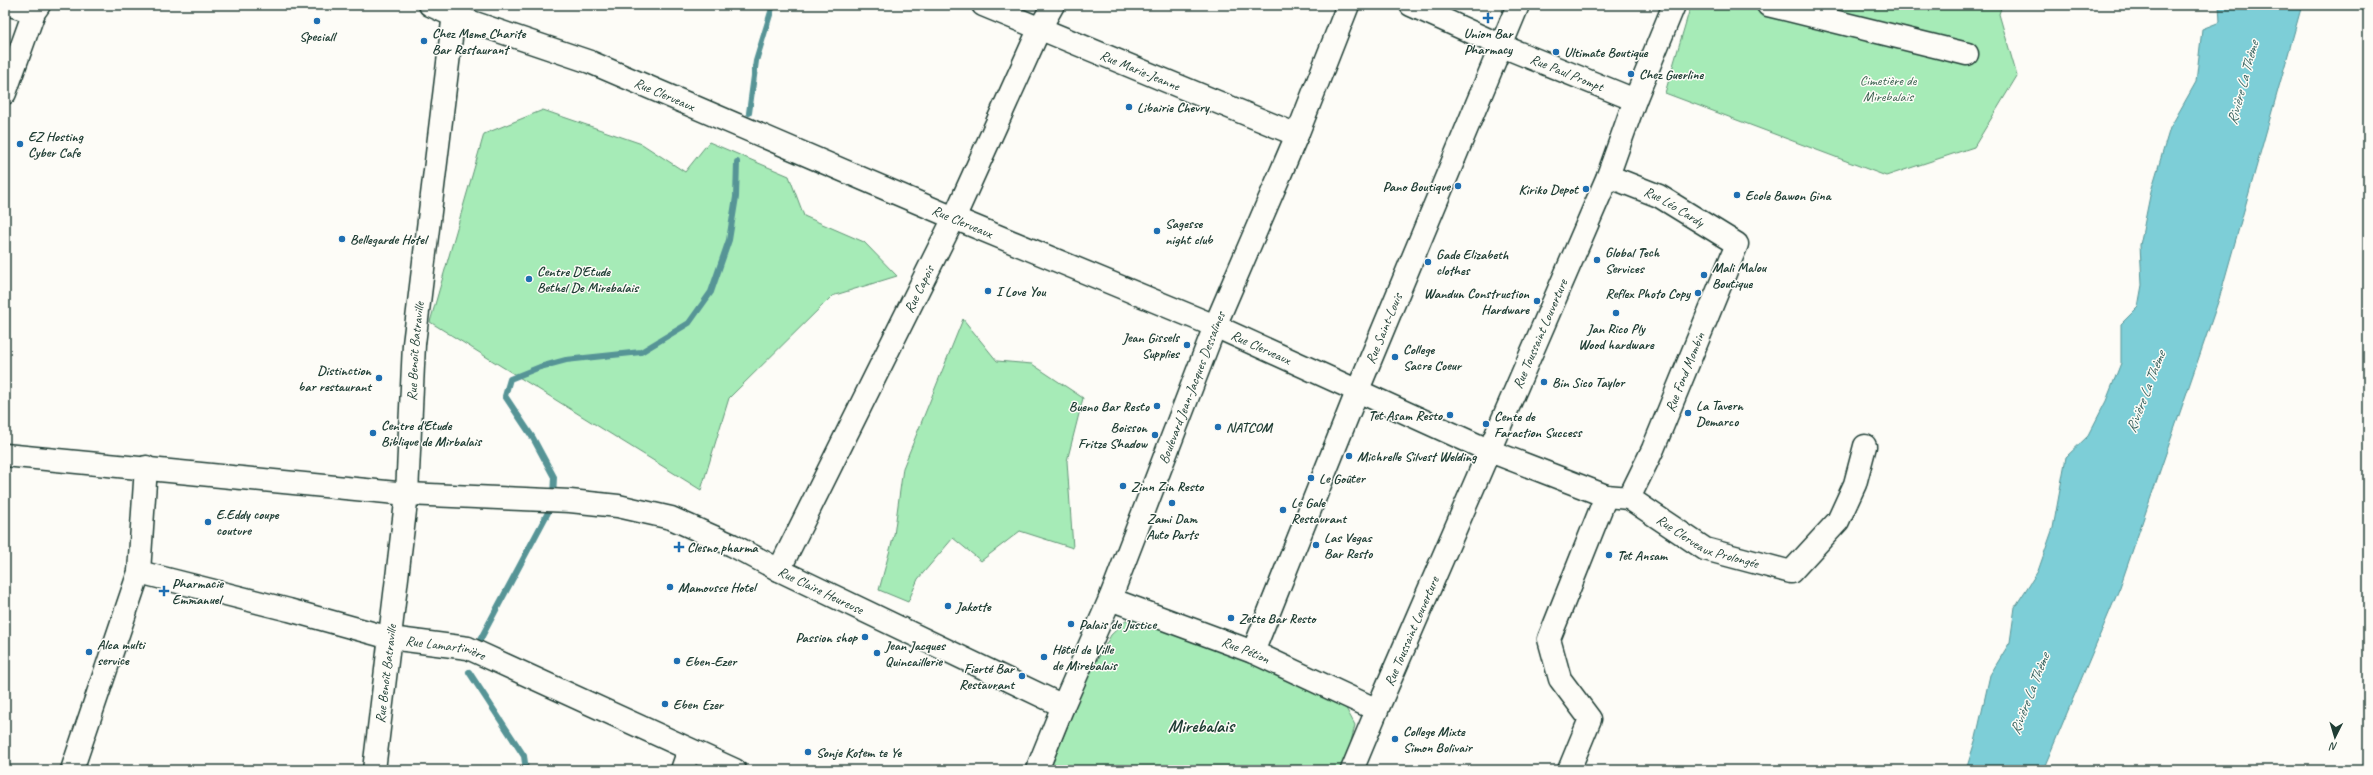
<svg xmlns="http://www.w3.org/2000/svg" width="2373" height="775" font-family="Caveat,sans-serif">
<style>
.green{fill:#a6ebb7;stroke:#629476}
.water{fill:#7dced7;stroke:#579496}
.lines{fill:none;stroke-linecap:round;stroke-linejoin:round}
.stream{stroke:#579496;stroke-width:6}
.minor-casing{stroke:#1f3d34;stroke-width:25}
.major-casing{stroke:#1f3d34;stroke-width:25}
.minor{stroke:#fdfcf7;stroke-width:22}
.major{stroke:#fdfcf7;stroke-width:22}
.poi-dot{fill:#1f6fb2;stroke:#fdfcf7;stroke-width:1.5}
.labels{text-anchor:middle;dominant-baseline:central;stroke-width:3;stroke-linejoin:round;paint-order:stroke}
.poi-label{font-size:14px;font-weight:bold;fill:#1f3d34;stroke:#fdfcf7;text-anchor:start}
.street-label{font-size:14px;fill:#1f3d34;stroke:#fdfcf7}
.park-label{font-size:14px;fill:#3a604e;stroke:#fdfcf7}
.water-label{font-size:15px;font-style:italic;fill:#36615d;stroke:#fdfcf7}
.district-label{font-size:18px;font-weight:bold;fill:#1f3d34;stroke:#fdfcf7}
</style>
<rect width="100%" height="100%" fill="#fdfcf7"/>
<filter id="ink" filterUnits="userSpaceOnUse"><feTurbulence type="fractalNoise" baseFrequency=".025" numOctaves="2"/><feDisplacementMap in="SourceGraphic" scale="8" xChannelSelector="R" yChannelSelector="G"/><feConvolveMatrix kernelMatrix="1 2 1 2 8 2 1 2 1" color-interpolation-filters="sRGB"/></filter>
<g filter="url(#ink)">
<g class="green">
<path d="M 1691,5 L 2002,5 L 1999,14 L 2017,76 L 1974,147 L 1886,176 L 1665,93 Z"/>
<path d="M 543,110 L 642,144 L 685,172 L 709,142 L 789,176 L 804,216 L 864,242 L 897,276 L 832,296 L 729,398 L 701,490 L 430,322 L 484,134 Z"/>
<path d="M 963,319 L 997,361 L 1032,364 L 1083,398 L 1067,461 L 1073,548 L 1020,531 L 981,561 L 953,538 L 918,579 L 908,602 L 879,590 L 894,535 L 903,468 Z"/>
<path d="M 1132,615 L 1341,699 L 1355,725 L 1348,754 L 1340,770 L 1050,770 L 1084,684 L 1111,635 Z"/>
</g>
<path class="water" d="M 2219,5 L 2302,5 L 2219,299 L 2120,587 L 2043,770 L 1966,770 L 1976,738 L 1990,675 L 2010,642 L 2015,607 L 2038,571 L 2053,528 L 2066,457 L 2088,436 L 2106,401 L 2121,363 L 2121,324 L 2138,307 L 2142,285 L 2140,245 L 2151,191 L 2170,128 L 2196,82 L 2202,29 L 2220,22 Z"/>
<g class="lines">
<g class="stream">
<path d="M 749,113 L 756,61 L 773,5"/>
<path d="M 553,496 L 554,477 L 533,438 L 505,396 L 510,379 L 540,367 L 566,360 L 641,352 L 689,323 L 711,292 L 729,240 L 736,197 L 737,162"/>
<path d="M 480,640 L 552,505"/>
<path d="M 469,672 L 524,756 L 526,770"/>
</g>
<defs>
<g id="minor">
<path d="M 10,5 L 34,12"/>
<path id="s1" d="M 430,5 L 454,16 L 590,62 L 954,218 L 1215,326 L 1490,451 L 1606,496 L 1629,498 L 1705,549 L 1791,572 L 1838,521 L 1855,484 L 1865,446"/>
<path id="s2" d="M 983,5 L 1297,135"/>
<path id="s3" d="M 1411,5 L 1502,46 L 1635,100"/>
<path d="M 1768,5 L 1967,54"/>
<path d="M 5,93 L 34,12 L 39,5"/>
<path id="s4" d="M 1608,176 L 1659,196 L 1737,244 L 1653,449 L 1629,498"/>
<path id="s5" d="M 779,570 L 954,218 L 1039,30 L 1053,5"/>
<path id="s6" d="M 139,572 L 289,610 L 390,638 L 468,648 L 735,770"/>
<path id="s7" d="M 1253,652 L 1357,392 L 1518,5"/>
<path id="s8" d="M 1377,710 L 1608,176 L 1635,100 L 1674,5"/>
<path d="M 72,770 L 139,572 L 146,467"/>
<path id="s9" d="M 374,770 L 407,494 L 414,344 L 455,5"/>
<path d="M 682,770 L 689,750"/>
<path d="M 1037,770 L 1063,706"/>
<path d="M 1569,770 L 1590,719 L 1560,679 L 1549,639 L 1606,496"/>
</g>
<g id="major">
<path id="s10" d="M 5,455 L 407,494 L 570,501 L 618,506 L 671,518 L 732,545 L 779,570 L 1063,706 L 1110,599 L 1215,326 L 1297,135 L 1348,5"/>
<path id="s11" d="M 1110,599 L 1253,652 L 1377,710 L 1352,770"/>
</g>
</defs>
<use href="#minor" class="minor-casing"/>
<use href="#major" class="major-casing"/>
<use href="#minor" class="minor"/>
<use href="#major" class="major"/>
</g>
</g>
<g class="poi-dot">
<path d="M1486 12h4v4h4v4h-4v4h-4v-4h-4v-4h4z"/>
<circle cx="317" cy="21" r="4"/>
<circle cx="424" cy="41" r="4"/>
<circle cx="1556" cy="52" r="4"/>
<circle cx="1631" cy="74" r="4"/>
<circle cx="1129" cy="107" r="4"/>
<circle cx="20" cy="144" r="4"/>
<circle cx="1458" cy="186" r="4"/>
<circle cx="1586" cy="189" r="4"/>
<circle cx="1737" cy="195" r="4"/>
<circle cx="1157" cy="231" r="4"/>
<circle cx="342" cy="239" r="4"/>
<circle cx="1597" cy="260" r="4"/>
<circle cx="1428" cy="262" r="4"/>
<circle cx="1704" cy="275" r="4"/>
<circle cx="529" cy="279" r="4"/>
<circle cx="988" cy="291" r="4"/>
<circle cx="1698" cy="293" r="4"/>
<circle cx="1537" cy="301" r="4"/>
<circle cx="1616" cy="313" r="4"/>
<circle cx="1187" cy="345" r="4"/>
<circle cx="1395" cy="357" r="4"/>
<circle cx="379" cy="378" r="4"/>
<circle cx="1544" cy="382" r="4"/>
<circle cx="1157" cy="406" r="4"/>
<circle cx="1688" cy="413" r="4"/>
<circle cx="1450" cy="415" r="4"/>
<circle cx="1486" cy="424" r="4"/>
<circle cx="1218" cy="427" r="4"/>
<circle cx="373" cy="433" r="4"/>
<circle cx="1155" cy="435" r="4"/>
<circle cx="1349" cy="456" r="4"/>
<circle cx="1311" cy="478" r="4"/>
<circle cx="1123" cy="486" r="4"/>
<circle cx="1172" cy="503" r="4"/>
<circle cx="1283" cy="510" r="4"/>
<circle cx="208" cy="522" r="4"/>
<circle cx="1316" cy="545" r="4"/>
<path d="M677 541h4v4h4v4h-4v4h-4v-4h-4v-4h4z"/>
<circle cx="1609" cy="555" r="4"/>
<circle cx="670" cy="587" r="4"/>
<path d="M162 585h4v4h4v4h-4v4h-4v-4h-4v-4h4z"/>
<circle cx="948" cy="606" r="4"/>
<circle cx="1231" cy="618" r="4"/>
<circle cx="1071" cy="624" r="4"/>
<circle cx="865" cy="637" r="4"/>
<circle cx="89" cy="652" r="4"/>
<circle cx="877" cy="653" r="4"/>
<circle cx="1044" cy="657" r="4"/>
<circle cx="677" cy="661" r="4"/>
<circle cx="1022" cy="676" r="4"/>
<circle cx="665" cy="704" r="4"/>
<circle cx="1395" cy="739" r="4"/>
<circle cx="808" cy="752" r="4"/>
</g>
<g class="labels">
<g class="poi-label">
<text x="432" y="33">Chez Meme Charite<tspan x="432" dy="16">Bar Restaurant</tspan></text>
<text x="1488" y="33" text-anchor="middle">Union Bar<tspan x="1488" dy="16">Pharmacy</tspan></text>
<text x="317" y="36" text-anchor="middle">Speciall</text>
<text x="1564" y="52">Ultimate Boutique</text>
<text x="1639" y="74">Chez Guerline</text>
<text x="1137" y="107">Libairie Chevry</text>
<text x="28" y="136">EZ Hosting<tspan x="28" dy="16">Cyber Cafe</tspan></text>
<text x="1450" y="186" text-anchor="end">Pano Boutique</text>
<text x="1578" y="189" text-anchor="end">Kiriko Depot</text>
<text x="1745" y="195">Ecole Bawon Gina</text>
<text x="1165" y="223">Sagesse<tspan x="1165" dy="16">night club</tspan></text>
<text x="350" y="239">Bellegarde Hotel</text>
<text x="1605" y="252">Global Tech<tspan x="1605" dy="16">Services</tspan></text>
<text x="1436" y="254">Gade Elizabeth<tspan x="1436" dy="16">clothes</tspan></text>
<text x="1712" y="267">Mali Malou<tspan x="1712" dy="16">Boutique</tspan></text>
<text x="537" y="271">Centre D'Etude<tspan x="537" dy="16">Bethel De Mirebalais</tspan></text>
<text x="996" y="291">I Love You</text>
<text x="1529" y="293" text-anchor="end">Wandun Construction<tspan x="1529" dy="16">Hardware</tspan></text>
<text x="1690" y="293" text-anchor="end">Reflex Photo Copy</text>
<text x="1616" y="328" text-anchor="middle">Jan Rico Ply<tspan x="1616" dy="16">Wood hardware</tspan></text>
<text x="1179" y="337" text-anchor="end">Jean Gissels<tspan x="1179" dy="16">Supplies</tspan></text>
<text x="1403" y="349">College<tspan x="1403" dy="16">Sacre Coeur</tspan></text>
<text x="371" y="370" text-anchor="end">Distinction<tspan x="371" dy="16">bar restaurant</tspan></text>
<text x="1552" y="382">Bin Sico Taylor</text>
<text x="1696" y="405">La Tavern<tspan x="1696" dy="16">Demarco</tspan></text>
<text x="1149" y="406" text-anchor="end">Bueno Bar Resto</text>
<text x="1442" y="415" text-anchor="end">Tet Asam Resto</text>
<text x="1494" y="416">Cente de<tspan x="1494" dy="16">Faraction Success</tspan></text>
<text x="381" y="425">Centre d'Etude<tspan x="381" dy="16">Biblique de Mirbalais</tspan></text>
<text x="1147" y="427" text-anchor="end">Boisson<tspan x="1147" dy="16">Fritze Shadow</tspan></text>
<text x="1226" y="427">NATCOM</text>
<text x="1357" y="456">Michrelle Silvest Welding</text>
<text x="1319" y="478">Le Goûter</text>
<text x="1131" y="486">Zinn Zin Resto</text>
<text x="1291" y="502">Le Gale<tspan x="1291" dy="16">Restaurant</tspan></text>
<text x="216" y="514">E.Eddy coupe<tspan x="216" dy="16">couture</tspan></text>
<text x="1172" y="518" text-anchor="middle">Zami Dam<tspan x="1172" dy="16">Auto Parts</tspan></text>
<text x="1324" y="537">Las Vegas<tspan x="1324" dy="16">Bar Resto</tspan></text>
<text x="687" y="547">Clesno pharma</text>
<text x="1617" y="555">Tet Ansam</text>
<text x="172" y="583">Pharmacie<tspan x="172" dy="16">Emmanuel</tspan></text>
<text x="678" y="587">Mamousse Hotel</text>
<text x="956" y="606">Jakotte</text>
<text x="1239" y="618">Zette Bar Resto</text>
<text x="1079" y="624">Palais de Justice</text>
<text x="857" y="637" text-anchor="end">Passion shop</text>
<text x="97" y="644">Alca multi<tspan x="97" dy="16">service</tspan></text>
<text x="885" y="645">Jean Jacques<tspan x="885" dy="16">Quincaillerie</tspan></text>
<text x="1052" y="649">Hôtel de Ville<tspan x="1052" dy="16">de Mirebalais</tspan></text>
<text x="685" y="661">Eben-Ezer</text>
<text x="1014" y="668" text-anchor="end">Fierté Bar<tspan x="1014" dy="16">Restaurant</tspan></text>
<text x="673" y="704">Eben Ezer</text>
<text x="1403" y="731">College Mixte<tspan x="1403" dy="16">Simon Bolivair</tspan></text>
<text x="816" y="752">Sonje Kotem te Ye</text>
</g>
<g class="street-label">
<text stroke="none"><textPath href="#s2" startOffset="170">Rue Marie-Jeanne</textPath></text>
<text stroke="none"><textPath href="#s3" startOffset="170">Rue Paul Prompt</textPath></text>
<text stroke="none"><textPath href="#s1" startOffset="251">Rue Clerveaux</textPath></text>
<text stroke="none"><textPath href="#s4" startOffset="73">Rue Léo Cardy</textPath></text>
<text stroke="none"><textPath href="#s1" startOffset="575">Rue Clerveaux</textPath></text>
<text stroke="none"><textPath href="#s5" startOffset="314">Rue Capois</textPath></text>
<text stroke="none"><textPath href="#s7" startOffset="349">Rue Saint-Louis</textPath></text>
<text stroke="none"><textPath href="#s8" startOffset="410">Rue Toussaint Louverture</textPath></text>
<text stroke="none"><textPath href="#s1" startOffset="899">Rue Clerveaux</textPath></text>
<text stroke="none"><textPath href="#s9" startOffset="421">Rue Benoît Batraville</textPath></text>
<text transform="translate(1685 372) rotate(-68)">Rue Fond Mombin</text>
<text stroke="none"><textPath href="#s10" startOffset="1448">Boulevard Jean-Jacques Dessalines</textPath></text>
<text stroke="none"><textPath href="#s1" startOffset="1389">Rue Clerveaux Prolongée</textPath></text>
<text stroke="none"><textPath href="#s10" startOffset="836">Rue Claire Heureuse</textPath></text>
<text stroke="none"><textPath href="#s8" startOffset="86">Rue Toussaint Louverture</textPath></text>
<text stroke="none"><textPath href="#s6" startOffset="316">Rue Lamartinière</textPath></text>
<text stroke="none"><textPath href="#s11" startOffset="145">Rue Pétion</textPath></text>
<text stroke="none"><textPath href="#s9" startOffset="97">Rue Benoît Batraville</textPath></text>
</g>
<g class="park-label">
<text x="1888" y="80">Cimetière de<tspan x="1888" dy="16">Mirebalais</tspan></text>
</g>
<g class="water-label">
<text transform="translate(2243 83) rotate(-75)">Rivière La Thème</text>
<text transform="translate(2146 392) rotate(-69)">Rivière La Thème</text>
<text transform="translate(2030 694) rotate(-69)">Rivière La Thème</text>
</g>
<g class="district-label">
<text x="1201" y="726">Mirebalais</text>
</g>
</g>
<rect width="2373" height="775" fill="none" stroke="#fdfcf7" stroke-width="20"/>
<rect x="10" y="10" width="2353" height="755" fill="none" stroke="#1f3d34" stroke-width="1.5" filter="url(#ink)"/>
<g transform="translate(2335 737) rotate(185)" stroke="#fdfcf7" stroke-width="3" paint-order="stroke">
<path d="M0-3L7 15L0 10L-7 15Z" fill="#1f3d34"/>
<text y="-6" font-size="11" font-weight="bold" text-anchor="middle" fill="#1f3d34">N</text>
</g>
</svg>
